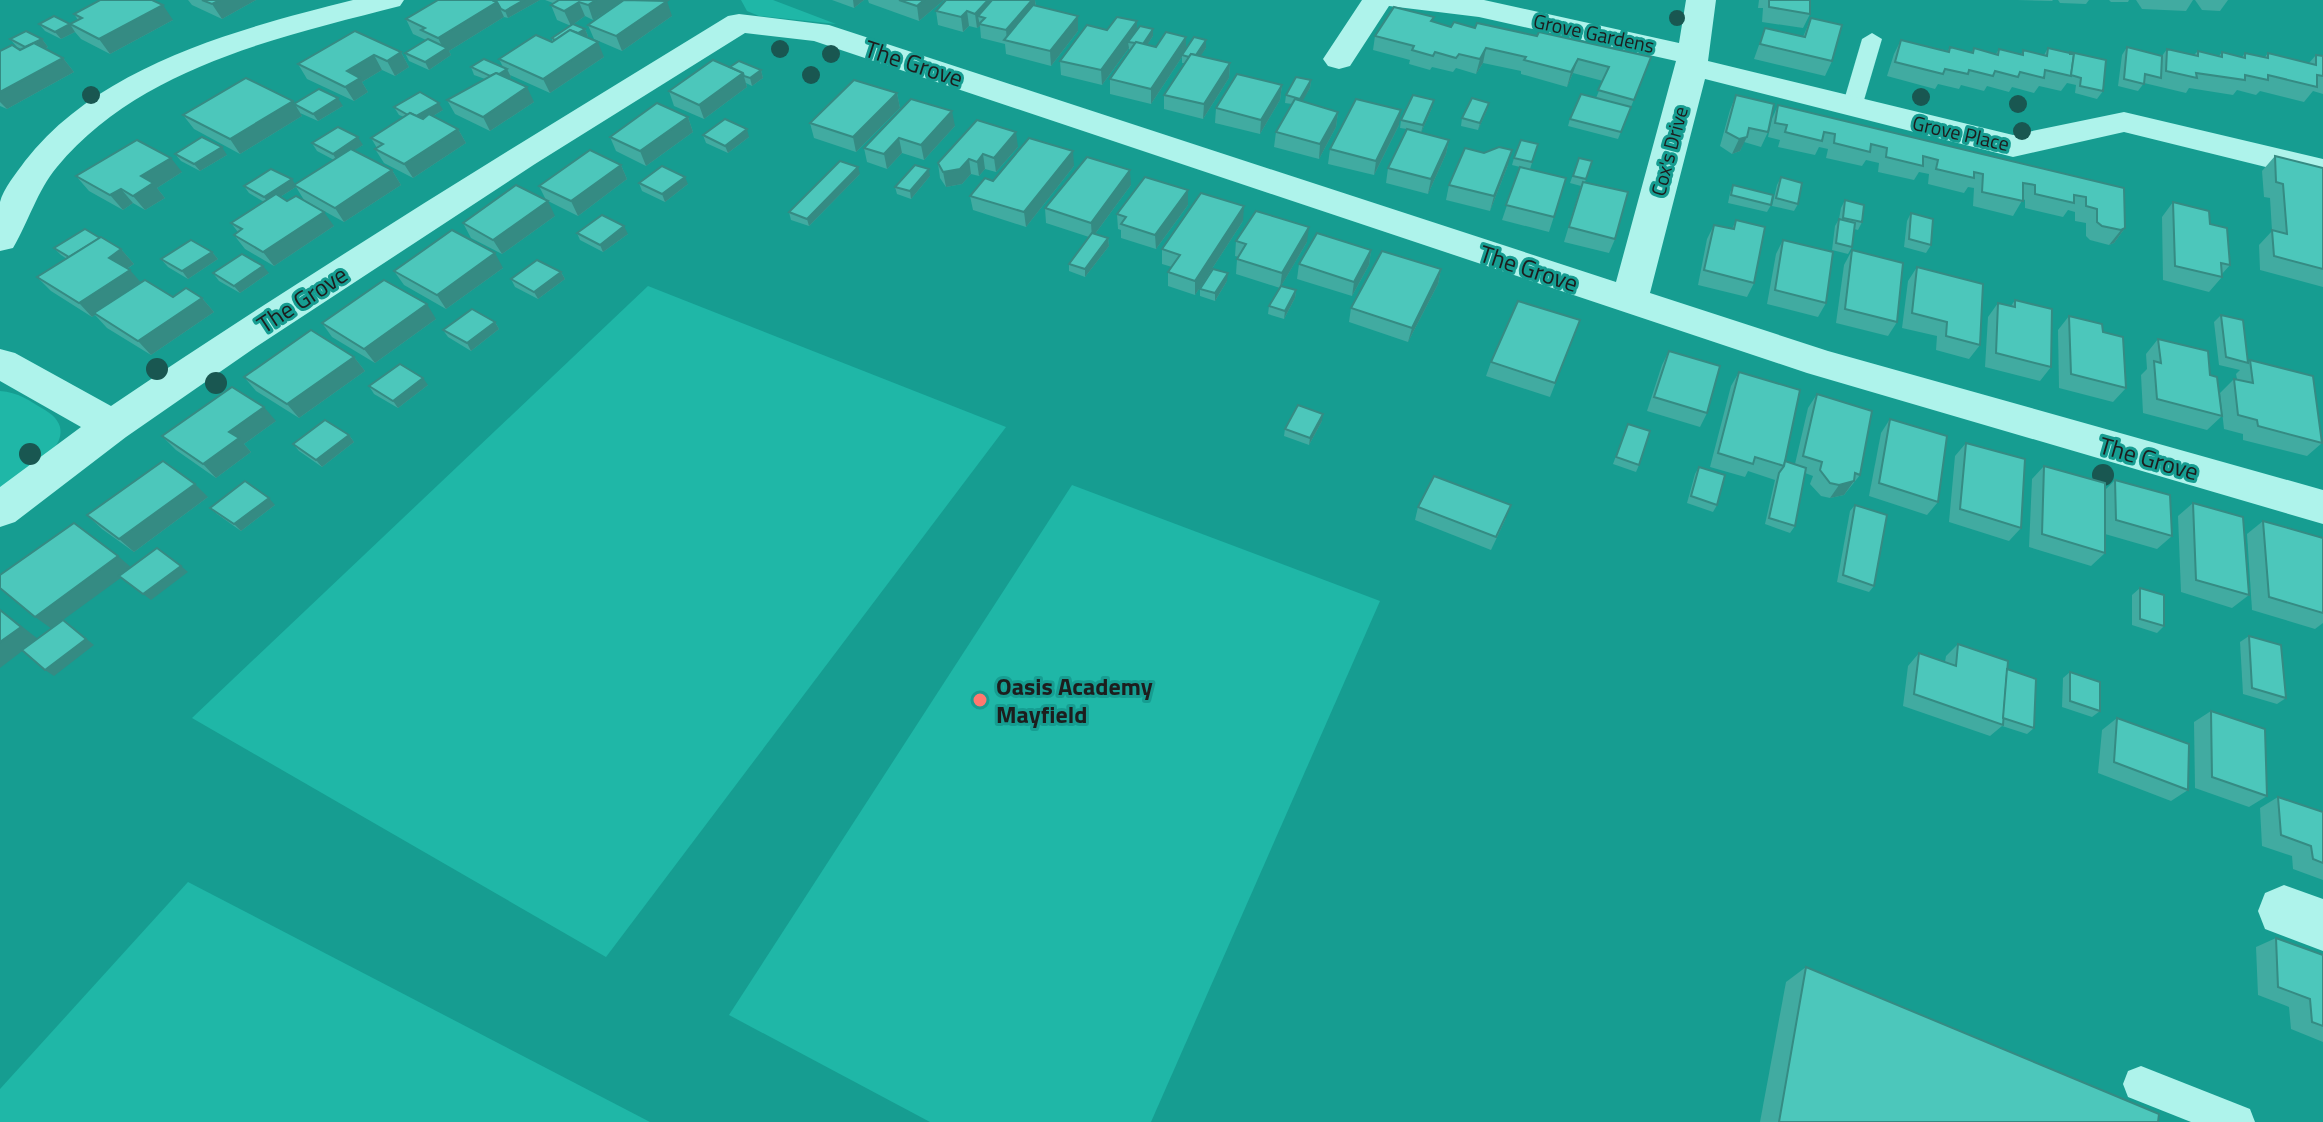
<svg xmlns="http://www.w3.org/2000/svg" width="2323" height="1122" font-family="'Titillium Web',sans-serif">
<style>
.green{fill:#1fb7a7}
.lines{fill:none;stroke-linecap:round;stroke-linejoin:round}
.lane{fill:#aef3eb;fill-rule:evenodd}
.street{fill:#aef3eb;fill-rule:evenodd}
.tree{fill:#195751}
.wall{fill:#41aba1}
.shaded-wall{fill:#358b83}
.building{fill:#4cc7bb;stroke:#358b83;stroke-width:2}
.poi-dot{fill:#ff786f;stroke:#169d91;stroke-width:3}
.labels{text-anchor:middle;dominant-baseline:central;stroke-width:6;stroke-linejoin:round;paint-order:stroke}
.far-street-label{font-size:20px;fill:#1d1d1d;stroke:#169d91}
.street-label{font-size:24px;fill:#1d1d1d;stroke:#169d91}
.poi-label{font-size:24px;font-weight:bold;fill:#1d1d1d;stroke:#169d91;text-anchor:start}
</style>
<rect width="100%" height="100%" fill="#169d91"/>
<g class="green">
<path d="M 741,0 L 773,0 L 836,24 L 759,16 L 747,11 Z"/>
<path d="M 648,286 L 1006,427 L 606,957 L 192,718 Z"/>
<path d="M 0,391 C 18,392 30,401 45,410 C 91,438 23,476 0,493 Z"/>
<path d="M 1072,485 L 1380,601 L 1151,1122 L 930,1122 L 729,1015 Z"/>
<path d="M 188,882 L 650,1122 L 0,1122 L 0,1089 Z"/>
</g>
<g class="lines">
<g class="lane">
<path d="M 1872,33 L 1882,39 L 1862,107 L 1852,113 L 1845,112 L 1842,107 L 1862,39 Z"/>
<path d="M 2141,1066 L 2250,1109 L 2255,1122 L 2191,1122 L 2128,1097 L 2123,1084 L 2128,1071 Z"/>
</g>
<g class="street">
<path d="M 353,0 L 404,0 L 400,6 C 280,37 140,67 57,167 C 37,191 29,221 13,248 L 0,251 C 0,236 0,217 0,202 C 3,189 17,172 25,161 C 99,65 241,28 353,0 Z"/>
<path d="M 1362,0 L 1484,0 L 1679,43 L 1686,0 L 1716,0 L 1708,61 L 2013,135 L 2124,112 L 2323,159 L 2323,181 L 2124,132 L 2013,157 L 1705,79 L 1650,293 L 1828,351 L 2323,490 L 2323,524 L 1807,373 L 814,41 L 745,33 L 535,164 L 253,349 L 126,437 L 15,522 L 0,527 L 0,487 L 81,427 L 0,381 L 0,349 L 15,353 L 111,406 C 313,270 520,143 728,16 L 739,14 L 829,25 L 1616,282 L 1676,61 L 1479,17 L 1389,6 L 1350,66 L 1339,69 L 1328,66 L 1323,59 Z"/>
<path d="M 2284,885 L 2323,899 L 2323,951 L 2265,929 L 2258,911 L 2265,893 Z"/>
</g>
</g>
<g class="tree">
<circle cx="1677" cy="18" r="8"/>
<circle cx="780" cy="49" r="9"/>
<circle cx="831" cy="54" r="9"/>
<circle cx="811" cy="75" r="9"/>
<circle cx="91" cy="95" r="9"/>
<circle cx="1921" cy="97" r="9"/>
<circle cx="2018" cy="104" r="9"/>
<circle cx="2022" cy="131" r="9"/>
<circle cx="157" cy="369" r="11"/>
<circle cx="216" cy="383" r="11"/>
<circle cx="30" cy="454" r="11"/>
<circle cx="2103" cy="475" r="11"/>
</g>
<g class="wall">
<path d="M 188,0 L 256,0 L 222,19 L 192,5 Z"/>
<path d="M 540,0 L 508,18 L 504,17 L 449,51 L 451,55 L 429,70 L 409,61 L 405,53 L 426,40 L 413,34 L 406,19 Z"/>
<path d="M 545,0 L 624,0 L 593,20 L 585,16 L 571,26 L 557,20 L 551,5 L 553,3 Z"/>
<path d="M 832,0 L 864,0 L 854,8 Z"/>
<path d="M 868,0 L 944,0 L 919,21 L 869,3 Z"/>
<path d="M 946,0 L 1035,0 L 1036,6 L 1078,31 L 1051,66 L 1006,54 L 1005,44 L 981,38 L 980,26 L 977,28 L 969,26 L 963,32 L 938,25 L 936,11 Z"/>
<path d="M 1759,0 L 1810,0 L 1810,14 L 1803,28 L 1762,22 L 1763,8 L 1758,8 Z"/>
<path d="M 2017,0 L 2053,0 L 2052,1 Z"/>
<path d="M 2058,0 L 2089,0 L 2086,4 L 2060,3 Z"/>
<path d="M 2109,0 L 2129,0 L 2128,2 L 2111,2 Z"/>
<path d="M 2136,0 L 2193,0 L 2186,11 L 2142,9 Z"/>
<path d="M 2195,0 L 2228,0 L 2220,11 L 2202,10 Z"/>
<path d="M 74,14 L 173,20 L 110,54 L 81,39 L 75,32 L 61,39 L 45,31 L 39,24 L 70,24 L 78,20 Z"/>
<path d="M 672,16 L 622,51 L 594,39 L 588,25 Z"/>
<path d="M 1811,18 L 1832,61 L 1825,76 L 1754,59 L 1765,28 L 1803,37 Z"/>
<path d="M 1137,21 L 1137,30 L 1153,29 L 1153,36 L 1147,45 L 1156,47 L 1186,49 L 1206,40 L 1206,48 L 1200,56 L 1230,63 L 1229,78 L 1203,119 L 1164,109 L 1164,95 L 1185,63 L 1182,63 L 1182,57 L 1151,104 L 1110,94 L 1110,79 L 1130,50 L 1129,49 L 1129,48 L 1102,85 L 1061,75 L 1060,61 L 1107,30 Z"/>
<path d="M 1433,22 L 1451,27 L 1475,28 L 1651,57 L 1618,139 L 1568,126 L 1570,119 L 1596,98 L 1603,81 L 1573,73 L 1567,87 L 1521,74 L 1521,71 L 1483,63 L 1476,74 L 1456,68 L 1453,72 L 1432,67 L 1430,70 L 1409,64 L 1410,60 L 1373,50 L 1375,36 Z"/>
<path d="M 585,29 L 588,36 L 587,37 L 604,57 L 550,93 L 510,75 L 511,77 L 508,78 L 534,102 L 490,131 L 455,114 L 447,100 L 485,79 L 474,75 L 471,67 L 503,67 L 499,59 L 552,42 L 552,38 Z"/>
<path d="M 10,39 L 42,39 L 48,47 L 45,49 L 63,58 L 74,72 L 7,109 L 0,106 L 0,51 L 21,49 L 17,47 Z"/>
<path d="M 1901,40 L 1948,51 L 1950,47 L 1972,52 L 1974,48 L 1996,54 L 1999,49 L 2021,55 L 2023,50 L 2044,55 L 2048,48 L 2103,91 L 2097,99 L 2075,93 L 2076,85 L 2067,83 L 2061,91 L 2039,86 L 2034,93 L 2012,87 L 2009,92 L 1987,86 L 1984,91 L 1961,85 L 1959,89 L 1938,84 L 1935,89 L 1887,76 L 1894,54 Z"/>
<path d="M 2127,47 L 2162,56 L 2167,49 L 2194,55 L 2198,51 L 2219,56 L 2222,52 L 2242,57 L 2245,53 L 2265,57 L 2268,53 L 2309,63 L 2316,55 L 2323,56 L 2323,94 L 2313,91 L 2304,102 L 2260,91 L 2256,95 L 2237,90 L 2233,95 L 2189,88 L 2186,93 L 2144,83 L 2138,91 L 2118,86 L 2122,55 Z"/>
<path d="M 401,52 L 409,67 L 395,76 L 382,70 L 362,82 L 368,92 L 354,101 L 307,79 L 298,64 Z"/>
<path d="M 730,67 L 761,70 L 763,78 L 752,86 L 746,83 L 747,87 L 704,119 L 674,106 L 669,91 Z"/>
<path d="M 1311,80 L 1310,88 L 1302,101 L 1338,112 L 1336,127 L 1319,159 L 1274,147 L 1276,132 L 1292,104 L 1285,103 L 1286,95 Z"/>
<path d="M 1282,85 L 1280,100 L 1260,134 L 1215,123 L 1216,108 Z"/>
<path d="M 897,93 L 900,108 L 856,152 L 814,138 L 810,123 Z"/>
<path d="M 1736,95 L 1768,132 L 1761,147 L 1744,142 L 1740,151 L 1732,154 L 1720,146 L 1730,110 Z"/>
<path d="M 911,99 L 955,126 L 924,160 L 902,153 L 887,169 L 867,162 L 864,148 Z"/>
<path d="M 1489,103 L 1487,110 L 1478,130 L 1461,126 L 1462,118 Z"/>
<path d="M 294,104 L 343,106 L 318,121 L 300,113 L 302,116 L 240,154 L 194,129 L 183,115 Z"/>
<path d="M 1778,105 L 2124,188 L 2125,228 L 2114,243 L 2109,245 L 2090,240 L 2086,236 L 2086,223 L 2075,221 L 2075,212 L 2068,210 L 2063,217 L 2025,208 L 2025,200 L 2023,199 L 2013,216 L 1973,206 L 1974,188 L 1968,187 L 1964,193 L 1928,184 L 1929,174 L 1919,172 L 1914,180 L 1878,172 L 1879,163 L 1866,160 L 1862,166 L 1826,158 L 1828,149 L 1819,147 L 1815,155 L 1778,147 L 1780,140 L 1768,137 L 1772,119 Z"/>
<path d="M 394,107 L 443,110 L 433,116 L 458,129 L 466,143 L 413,178 L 384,163 L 375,149 L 377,148 L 371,138 L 404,117 L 399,115 Z"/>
<path d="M 1432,108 L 1421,133 L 1449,140 L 1446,154 L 1428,194 L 1386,183 L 1388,168 L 1407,129 L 1400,128 L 1401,120 Z"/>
<path d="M 688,117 L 693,132 L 646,166 L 616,151 L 610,137 Z"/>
<path d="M 1399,125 L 1374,175 L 1328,164 L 1330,149 Z"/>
<path d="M 703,135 L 749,137 L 728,153 L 706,143 Z"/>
<path d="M 312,143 L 363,145 L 354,150 L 392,170 L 401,185 L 344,222 L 304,200 L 296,187 L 280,197 L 334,226 L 274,266 L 245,249 L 234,235 L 238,232 L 231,223 L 264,202 L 249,193 L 244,186 L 295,184 L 334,160 L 317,151 Z"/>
<path d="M 1538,144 L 1530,169 L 1566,178 L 1549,232 L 1502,220 L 1520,167 L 1512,165 L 1514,158 Z"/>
<path d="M 1018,147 L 996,172 L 985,169 L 979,176 L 971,174 L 962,184 L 946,187 L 940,178 L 938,163 Z"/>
<path d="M 175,154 L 227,155 L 200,171 L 181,161 Z"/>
<path d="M 2275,156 L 2323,168 L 2323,287 L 2260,270 L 2259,245 L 2272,231 L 2270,198 L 2264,197 L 2262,171 Z"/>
<path d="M 1579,158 L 1592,161 L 1585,182 L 1615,239 L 1609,253 L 1564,242 L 1581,186 L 1570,183 Z"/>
<path d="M 621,165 L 627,179 L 578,216 L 546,200 L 539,186 Z"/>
<path d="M 1508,165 L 1490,211 L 1446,200 L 1449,185 Z"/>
<path d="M 1074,166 L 1026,227 L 973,210 L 970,196 L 993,181 Z"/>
<path d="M 182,172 L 157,188 L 165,198 L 145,210 L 133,203 L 123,210 L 89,191 L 76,176 Z"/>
<path d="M 860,174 L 809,226 L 791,220 L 789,212 Z"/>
<path d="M 930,176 L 911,199 L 897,194 L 895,187 Z"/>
<path d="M 1781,177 L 1798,204 L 1794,211 L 1772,206 L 1777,185 Z"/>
<path d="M 639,183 L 688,184 L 665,202 L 642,191 Z"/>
<path d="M 1131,185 L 1095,234 L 1108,238 L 1109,246 L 1085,277 L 1069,271 L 1069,264 L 1089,237 L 1046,223 L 1045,208 Z"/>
<path d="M 1733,185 L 1771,205 L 1767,212 L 1728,203 L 1730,193 Z"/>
<path d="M 1845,200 L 1862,222 L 1858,230 L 1854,229 L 1852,247 L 1848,254 L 1832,250 L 1835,226 L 1839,219 L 1841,208 Z"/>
<path d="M 2173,202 L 2210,224 L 2230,265 L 2222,274 L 2222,277 L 2209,292 L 2163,280 L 2162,217 Z"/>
<path d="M 1188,205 L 1156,249 L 1121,238 L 1121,230 L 1118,229 L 1117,214 Z"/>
<path d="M 1911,213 L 1931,245 L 1926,253 L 1904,247 L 1907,221 Z"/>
<path d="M 555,216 L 502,254 L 471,238 L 463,223 Z"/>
<path d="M 1736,220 L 1754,283 L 1747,297 L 1698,285 L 1707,239 L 1714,225 L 1732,229 Z"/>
<path d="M 1243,221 L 1195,295 L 1168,286 L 1168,272 L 1172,267 L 1162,264 L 1162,249 Z"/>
<path d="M 577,233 L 628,234 L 603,252 L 580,240 Z"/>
<path d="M 100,238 L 121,249 L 134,264 L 127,269 L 141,283 L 173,297 L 202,298 L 214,312 L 151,355 L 107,328 L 95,315 L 92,317 L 51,291 L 37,277 L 67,259 L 61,255 L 54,248 Z"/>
<path d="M 1783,240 L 1826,303 L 1818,317 L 1767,304 L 1776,254 Z"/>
<path d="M 1236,241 L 1307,242 L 1281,286 L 1296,290 L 1295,298 L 1284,319 L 1268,314 L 1269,306 L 1280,288 L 1236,274 L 1237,259 L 1239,257 L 1235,256 Z"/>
<path d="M 1371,250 L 1369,265 L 1352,296 L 1297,279 L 1299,264 Z"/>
<path d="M 1852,250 L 1897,322 L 1888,336 L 1836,323 L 1844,265 Z"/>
<path d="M 212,252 L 218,259 L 188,279 L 168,267 L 161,259 Z"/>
<path d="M 1917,267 L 1980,345 L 1969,359 L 1936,350 L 1937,336 L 1902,328 L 1908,281 Z"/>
<path d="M 503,268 L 446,309 L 404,285 L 394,271 Z"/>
<path d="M 1441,269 L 1438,284 L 1408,342 L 1349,322 L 1351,308 Z"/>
<path d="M 561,272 L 565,279 L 538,299 L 515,287 L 511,279 Z"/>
<path d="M 213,273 L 269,273 L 240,293 L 219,281 Z"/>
<path d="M 1227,281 L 1215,301 L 1200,296 L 1200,289 Z"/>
<path d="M 2015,300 L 2051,367 L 2040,381 L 1985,367 L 1988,317 L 1998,303 L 2011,306 Z"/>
<path d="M 2221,315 L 2248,362 L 2250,360 L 2322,443 L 2307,456 L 2243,440 L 2243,434 L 2224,429 L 2220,393 L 2234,379 L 2237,379 L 2236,374 L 2240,370 L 2219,365 L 2214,322 Z"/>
<path d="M 2069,316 L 2103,332 L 2126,388 L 2113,402 L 2059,388 L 2058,330 Z"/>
<path d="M 436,319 L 375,363 L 332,337 L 322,323 Z"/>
<path d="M 1580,320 L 1550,397 L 1486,376 L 1491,362 Z"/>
<path d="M 495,322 L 499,329 L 471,351 L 448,337 L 443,330 Z"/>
<path d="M 2158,339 L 2210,375 L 2222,416 L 2207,430 L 2143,413 L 2141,375 L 2147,369 L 2146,354 Z"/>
<path d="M 1669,351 L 1707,413 L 1700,427 L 1647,411 L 1662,365 Z"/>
<path d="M 354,357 L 365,371 L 299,418 L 256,391 L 244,377 Z"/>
<path d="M 1739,372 L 1785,461 L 1795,464 L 1808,408 L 1817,394 L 1860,475 L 1844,495 L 1830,498 L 1821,496 L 1810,484 L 1813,476 L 1805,473 L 1795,526 L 1790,533 L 1765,524 L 1775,480 L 1748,471 L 1745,477 L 1710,467 L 1731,386 Z"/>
<path d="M 428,385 L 398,408 L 374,394 L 369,386 Z"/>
<path d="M 1890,419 L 1938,502 L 1927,515 L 1869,496 L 1881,433 Z"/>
<path d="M 276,421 L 244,444 L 251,452 L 216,478 L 176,450 L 162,436 Z"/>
<path d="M 1322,421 L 1309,445 L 1284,436 L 1285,429 Z"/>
<path d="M 1628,424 L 1639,465 L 1636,472 L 1613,464 Z"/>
<path d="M 349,435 L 354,442 L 322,467 L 299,451 L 293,444 Z"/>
<path d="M 1966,443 L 2021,528 L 2009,541 L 1949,522 L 1955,456 Z"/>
<path d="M 2044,466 L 2105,490 L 2115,480 L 2172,536 L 2157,549 L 2105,534 L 2105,553 L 2091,566 L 2029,547 L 2032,479 Z"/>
<path d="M 1699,467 L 1717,505 L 1713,512 L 1687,503 L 1695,474 Z"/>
<path d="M 208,497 L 134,552 L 102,529 L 87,515 Z"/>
<path d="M 2193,503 L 2249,595 L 2232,608 L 2181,592 L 2178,516 Z"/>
<path d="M 275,505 L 241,531 L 217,514 L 210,508 Z"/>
<path d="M 1855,505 L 1874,586 L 1869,592 L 1837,582 L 1850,511 Z"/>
<path d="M 1418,507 L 1506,518 L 1491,550 L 1415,520 Z"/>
<path d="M 2263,521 L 2323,538 L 2323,623 L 2315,629 L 2252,610 L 2247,534 Z"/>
<path d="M 2140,588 L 2164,626 L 2157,633 L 2132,625 L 2132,595 Z"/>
<path d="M 2249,636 L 2286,698 L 2277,704 L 2243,694 L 2240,642 Z"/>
<path d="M 1958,644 L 2007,669 L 2034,728 L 2027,734 L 2002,726 L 1990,736 L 1903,706 L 1908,666 L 1919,653 L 1945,662 L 1946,656 Z"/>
<path d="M 2070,672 L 2100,711 L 2092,717 L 2062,707 L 2063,678 Z"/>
<path d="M 2211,711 L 2267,796 L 2249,807 L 2195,788 L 2194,722 Z"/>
<path d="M 2117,718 L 2188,790 L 2171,801 L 2098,773 L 2102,730 Z"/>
<path d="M 2278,797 L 2323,812 L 2323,880 L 2293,869 L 2292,856 L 2262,846 L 2260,808 Z"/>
<path d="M 2276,938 L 2323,955 L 2323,1042 L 2291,1029 L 2289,1007 L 2258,995 L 2256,947 Z"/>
<path d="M 1806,967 L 2158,1122 L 1760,1122 L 1786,982 Z"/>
</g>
<g class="shaded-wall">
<path d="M 220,0 L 256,0 L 222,19 L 212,4 Z"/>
<path d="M 524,0 L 540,0 L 508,18 L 505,11 Z"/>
<path d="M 596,0 L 624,0 L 593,20 L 588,5 Z"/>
<path d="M 853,0 L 864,0 L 854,8 Z"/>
<path d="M 924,0 L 944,0 L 919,21 L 917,6 Z"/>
<path d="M 988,0 L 1000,0 L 985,18 L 978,16 L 980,26 L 977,28 L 975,14 Z"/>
<path d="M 1032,0 L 1035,0 L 1036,12 L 1007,40 L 1006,30 Z"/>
<path d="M 667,1 L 672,16 L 622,51 L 616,36 Z"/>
<path d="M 497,2 L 504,17 L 449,51 L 451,55 L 429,70 L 425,62 L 444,50 L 438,38 Z"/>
<path d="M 579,2 L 585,16 L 571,26 L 564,11 Z"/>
<path d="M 163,5 L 173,20 L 110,54 L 99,39 Z"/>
<path d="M 967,11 L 969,26 L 963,32 L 961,17 Z"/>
<path d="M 1078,16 L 1078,31 L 1051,66 L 1050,51 Z"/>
<path d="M 1137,21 L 1137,36 L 1128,42 L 1129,48 L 1102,85 L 1101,70 Z"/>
<path d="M 70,24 L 75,32 L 61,39 L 55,32 Z"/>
<path d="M 585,29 L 588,36 L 566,51 L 563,43 Z"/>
<path d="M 1153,29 L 1153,36 L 1142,53 L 1142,45 Z"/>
<path d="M 1186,37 L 1186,51 L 1182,55 L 1182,57 L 1151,104 L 1151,89 Z"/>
<path d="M 42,39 L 48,47 L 33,55 L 27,48 Z"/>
<path d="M 1206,40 L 1206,48 L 1194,66 L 1194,58 Z"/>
<path d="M 598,42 L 604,57 L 550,93 L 543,79 Z"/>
<path d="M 1486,48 L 1483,63 L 1476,74 L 1480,59 Z"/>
<path d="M 401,52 L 409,67 L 395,76 L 387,61 Z"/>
<path d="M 374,55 L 382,70 L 362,82 L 368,92 L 354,101 L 345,87 L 347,71 Z"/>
<path d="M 63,58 L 74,72 L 7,109 L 0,102 L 0,92 Z"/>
<path d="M 1578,59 L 1573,73 L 1567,87 L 1571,72 Z"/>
<path d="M 1230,63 L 1229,78 L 1203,119 L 1204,104 Z"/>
<path d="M 507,69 L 511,77 L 498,85 L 494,78 Z"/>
<path d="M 761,70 L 763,78 L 752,86 L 750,78 Z"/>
<path d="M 743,73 L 747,87 L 704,119 L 699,105 Z"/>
<path d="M 1311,80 L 1310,88 L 1300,106 L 1300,99 Z"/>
<path d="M 1282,85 L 1280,100 L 1260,134 L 1261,120 Z"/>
<path d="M 527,87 L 534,102 L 490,131 L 483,117 Z"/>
<path d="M 897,93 L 900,108 L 856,152 L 853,137 Z"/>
<path d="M 338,98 L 343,106 L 318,121 L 313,114 Z"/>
<path d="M 1434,100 L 1432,108 L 1421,133 L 1423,125 Z"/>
<path d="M 293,101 L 302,116 L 240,154 L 230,139 Z"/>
<path d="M 439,103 L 443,110 L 418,125 L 414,118 Z"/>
<path d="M 1489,103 L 1487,110 L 1478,130 L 1480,123 Z"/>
<path d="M 1401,110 L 1399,125 L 1374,175 L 1376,161 Z"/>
<path d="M 952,111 L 955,126 L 924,160 L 921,145 Z"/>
<path d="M 1338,112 L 1336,127 L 1319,159 L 1320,144 Z"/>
<path d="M 688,117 L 693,132 L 646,166 L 640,151 Z"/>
<path d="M 458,129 L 466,143 L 413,178 L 404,164 Z"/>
<path d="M 747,129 L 749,137 L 728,153 L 725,146 Z"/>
<path d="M 1016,132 L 1018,147 L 996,172 L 994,158 Z"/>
<path d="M 358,137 L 363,145 L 337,161 L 333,154 Z"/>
<path d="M 1747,137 L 1740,151 L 1732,154 L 1739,139 Z"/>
<path d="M 899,138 L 902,153 L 887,169 L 884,154 Z"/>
<path d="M 1449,140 L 1446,154 L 1428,194 L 1431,179 Z"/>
<path d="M 222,147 L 227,155 L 200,171 L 194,164 Z"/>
<path d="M 1512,150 L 1508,165 L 1490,211 L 1494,196 Z"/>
<path d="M 1073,151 L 1074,166 L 1026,227 L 1024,212 Z"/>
<path d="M 983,154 L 985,169 L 979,176 L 977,162 Z"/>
<path d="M 171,158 L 182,172 L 157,188 L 165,198 L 145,210 L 133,196 L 141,176 Z"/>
<path d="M 969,159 L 971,174 L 962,184 L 946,187 L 943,172 Z"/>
<path d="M 621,165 L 627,179 L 578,216 L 571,201 Z"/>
<path d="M 858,167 L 860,174 L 809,226 L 807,219 Z"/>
<path d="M 929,169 L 930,176 L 911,199 L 910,191 Z"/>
<path d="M 392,170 L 401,185 L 344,222 L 335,208 Z"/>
<path d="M 1130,170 L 1131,185 L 1092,238 L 1091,223 Z"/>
<path d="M 685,177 L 688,184 L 665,202 L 662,194 Z"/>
<path d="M 292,179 L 297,187 L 294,185 L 296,187 L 269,204 L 264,197 Z"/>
<path d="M 121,189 L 133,203 L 123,210 L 110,195 Z"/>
<path d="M 1188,190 L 1188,205 L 1156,249 L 1155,235 Z"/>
<path d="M 548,201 L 555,216 L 502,254 L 493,240 Z"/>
<path d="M 1244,206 L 1243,221 L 1195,295 L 1195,281 Z"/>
<path d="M 324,212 L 334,226 L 274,266 L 263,252 Z"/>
<path d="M 624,226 L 628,234 L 603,252 L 600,245 Z"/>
<path d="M 1309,227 L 1307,242 L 1280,288 L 1282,273 Z"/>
<path d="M 2125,228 L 2114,243 L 2109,245 L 2121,230 Z"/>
<path d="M 1108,238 L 1109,246 L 1085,277 L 1085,269 Z"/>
<path d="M 121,249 L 134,264 L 122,272 L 109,258 Z"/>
<path d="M 1371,250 L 1369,265 L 1352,296 L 1354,282 Z"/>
<path d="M 212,252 L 218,259 L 188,279 L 182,271 Z"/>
<path d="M 495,253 L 503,268 L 446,309 L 437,295 Z"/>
<path d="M 263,266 L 269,273 L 240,293 L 234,286 Z"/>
<path d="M 1441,269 L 1438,284 L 1408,342 L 1412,328 Z"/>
<path d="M 130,270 L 143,285 L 92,317 L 79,303 Z"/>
<path d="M 561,272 L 565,279 L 538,299 L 534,292 Z"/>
<path d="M 1228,273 L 1227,281 L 1215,301 L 1215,293 Z"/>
<path d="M 1296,290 L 1295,298 L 1284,319 L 1285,311 Z"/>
<path d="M 202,298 L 214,312 L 151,355 L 138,341 Z"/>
<path d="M 427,304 L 436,319 L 375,363 L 364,349 Z"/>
<path d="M 495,322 L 499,329 L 471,351 L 467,343 Z"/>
<path d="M 354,357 L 365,371 L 299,418 L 287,404 Z"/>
<path d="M 423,378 L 428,385 L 398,408 L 393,401 Z"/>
<path d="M 264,407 L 276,421 L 244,444 L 251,452 L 216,478 L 203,464 L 229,432 Z"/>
<path d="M 1323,414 L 1322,421 L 1309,445 L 1310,438 Z"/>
<path d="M 349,435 L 354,442 L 322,467 L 316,460 Z"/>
<path d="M 1854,481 L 1844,495 L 1830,498 L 1839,485 Z"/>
<path d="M 195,484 L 208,497 L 134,552 L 119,539 Z"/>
<path d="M 269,498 L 275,505 L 241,531 L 234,524 Z"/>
<path d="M 118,556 L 133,569 L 63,620 L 94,645 L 54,676 L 45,670 L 52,629 L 35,617 Z"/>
<path d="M 181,566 L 188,572 L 151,600 L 143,594 Z"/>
<path d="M 0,609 L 38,639 L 0,668 Z"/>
</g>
<g class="building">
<path d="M 100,0 L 152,0 L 163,5 L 99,39 L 70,24 L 82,18 L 74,14 Z"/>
<path d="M 202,0 L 220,0 L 212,4 Z"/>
<path d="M 438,0 L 492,0 L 497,2 L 438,38 L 421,30 L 425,28 L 406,19 Z"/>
<path d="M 492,0 L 524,0 L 505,11 L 501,9 L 497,2 Z"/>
<path d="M 559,0 L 596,0 L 588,5 L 579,2 L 564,11 L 551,5 Z"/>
<path d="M 624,0 L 667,1 L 616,36 L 588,25 Z"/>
<path d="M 899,0 L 924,0 L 917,6 Z"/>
<path d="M 946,0 L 988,0 L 975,14 L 967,11 L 961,17 L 936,11 Z"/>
<path d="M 992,0 L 1032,0 L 1006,30 L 979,24 L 985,18 L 978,16 Z"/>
<path d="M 1769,0 L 1810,0 L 1810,14 L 1769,7 Z"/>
<path d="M 1033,5 L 1078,16 L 1050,51 L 1004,40 Z"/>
<path d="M 1394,7 L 1434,17 L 1431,21 L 1451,27 L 1454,22 L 1475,28 L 1477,23 L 1537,36 L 1539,32 L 1651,57 L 1634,100 L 1598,90 L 1609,67 L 1578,59 L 1571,72 L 1524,60 L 1526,57 L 1486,48 L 1480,59 L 1459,54 L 1456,58 L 1435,52 L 1433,56 L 1412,50 L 1414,46 L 1375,36 Z"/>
<path d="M 54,16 L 70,24 L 55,32 L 39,24 Z"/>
<path d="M 1117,17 L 1137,21 L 1101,70 L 1060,61 L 1087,25 L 1107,30 Z"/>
<path d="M 1811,18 L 1842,25 L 1832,61 L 1760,44 L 1765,28 L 1805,37 Z"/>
<path d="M 573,24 L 585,29 L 578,33 L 570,30 L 555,40 L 552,38 Z"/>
<path d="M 1140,26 L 1153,29 L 1143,44 L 1128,42 Z"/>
<path d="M 570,30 L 598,42 L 543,79 L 499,59 L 536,35 L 552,42 Z"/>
<path d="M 26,31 L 42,39 L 25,47 L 10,39 Z"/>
<path d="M 355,31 L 401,52 L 387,61 L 374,55 L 347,71 L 360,78 L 345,87 L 298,64 Z"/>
<path d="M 1166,32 L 1186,37 L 1151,89 L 1110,79 L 1136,42 L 1156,47 Z"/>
<path d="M 1194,37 L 1206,40 L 1196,55 L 1191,54 L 1189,57 L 1182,55 Z"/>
<path d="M 428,39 L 447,48 L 425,62 L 405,53 Z"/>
<path d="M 1901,40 L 1949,52 L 1950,47 L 1973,53 L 1974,48 L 1998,55 L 1999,49 L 2023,55 L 2023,50 L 2047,56 L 2048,48 L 2074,54 L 2071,76 L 2045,70 L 2044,78 L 2020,72 L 2018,77 L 1995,71 L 1993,76 L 1969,70 L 1968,74 L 1945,69 L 1943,74 L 1895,62 Z"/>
<path d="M 34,43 L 63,58 L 0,92 L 0,51 L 12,45 L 20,50 Z"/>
<path d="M 2127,47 L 2162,56 L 2161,78 L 2145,74 L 2144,84 L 2124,79 Z"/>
<path d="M 2167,49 L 2198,56 L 2198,51 L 2222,57 L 2222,52 L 2245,58 L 2245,53 L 2268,58 L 2268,53 L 2316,65 L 2316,55 L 2323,56 L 2323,76 L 2317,75 L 2317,87 L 2268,75 L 2268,80 L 2245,75 L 2245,80 L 2196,73 L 2197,78 L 2166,71 Z"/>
<path d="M 2070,52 L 2106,60 L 2103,91 L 2080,86 L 2081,78 L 2071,75 L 2074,54 L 2070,54 Z"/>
<path d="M 1191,54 L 1230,63 L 1204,104 L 1164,95 Z"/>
<path d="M 484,59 L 507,69 L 499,74 L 496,73 L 490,76 L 471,67 Z"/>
<path d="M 713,60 L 743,73 L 699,105 L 669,91 Z"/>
<path d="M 739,61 L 761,70 L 750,78 L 744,76 L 743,73 L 730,67 Z"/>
<path d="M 496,73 L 527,87 L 483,117 L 447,100 Z"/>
<path d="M 1237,74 L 1282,85 L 1261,120 L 1216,108 Z"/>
<path d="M 1296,77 L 1311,80 L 1300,99 L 1286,95 Z"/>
<path d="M 246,78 L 293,101 L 230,139 L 183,115 Z"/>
<path d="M 854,80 L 897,93 L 853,137 L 810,123 Z"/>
<path d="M 319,89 L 338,98 L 313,114 L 294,104 Z"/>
<path d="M 420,92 L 439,103 L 416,116 L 410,113 L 408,115 L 394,107 Z"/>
<path d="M 1581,94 L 1631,107 L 1621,132 L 1570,119 Z"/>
<path d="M 1413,95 L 1434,100 L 1423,125 L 1401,120 Z"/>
<path d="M 1736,95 L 1774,104 L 1768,132 L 1749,128 L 1747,137 L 1739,139 L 1726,132 Z"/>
<path d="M 1472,98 L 1489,103 L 1480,123 L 1462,118 Z"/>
<path d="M 911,99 L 952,111 L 921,145 L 899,138 L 884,154 L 864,148 Z"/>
<path d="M 1295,99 L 1338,112 L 1320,144 L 1276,132 Z"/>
<path d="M 1356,99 L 1401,110 L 1376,161 L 1330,149 Z"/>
<path d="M 657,103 L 688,117 L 640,151 L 610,137 Z"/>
<path d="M 1778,105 L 2124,188 L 2125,228 L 2121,230 L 2102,226 L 2097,222 L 2097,209 L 2086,206 L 2086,197 L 2074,195 L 2074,203 L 2035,194 L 2035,185 L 2023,183 L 2023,201 L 1982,192 L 1983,174 L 1974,172 L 1974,178 L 1936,169 L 1938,160 L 1923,156 L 1923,166 L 1886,157 L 1887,148 L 1871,144 L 1870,152 L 1834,143 L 1835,134 L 1824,132 L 1822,141 L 1785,132 L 1787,125 L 1775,123 Z"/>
<path d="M 410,113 L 423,119 L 429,114 L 458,129 L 404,164 L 375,149 L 383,144 L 371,138 Z"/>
<path d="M 725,119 L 747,129 L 725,146 L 703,135 Z"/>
<path d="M 977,120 L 1016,132 L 994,158 L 983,154 L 977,162 L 969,159 L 960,169 L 943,172 L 938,163 Z"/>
<path d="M 338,127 L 358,137 L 333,154 L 312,143 Z"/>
<path d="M 1407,129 L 1449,140 L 1431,179 L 1388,168 Z"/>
<path d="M 202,137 L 222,147 L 194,164 L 175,154 Z"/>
<path d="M 1029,138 L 1073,151 L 1024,212 L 970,196 L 985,178 L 993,181 Z"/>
<path d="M 137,140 L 171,158 L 141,176 L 153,183 L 133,196 L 121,189 L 110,195 L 76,176 Z"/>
<path d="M 1521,140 L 1538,144 L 1532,162 L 1514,158 Z"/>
<path d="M 1499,147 L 1512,150 L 1494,196 L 1449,185 L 1465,148 L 1484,153 Z"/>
<path d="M 351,149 L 392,170 L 335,208 L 294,185 Z"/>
<path d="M 590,150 L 621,165 L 571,201 L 539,186 Z"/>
<path d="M 2275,156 L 2323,168 L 2323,269 L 2274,256 L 2272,230 L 2287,234 L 2283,184 L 2276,182 Z"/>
<path d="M 1087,157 L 1130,170 L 1091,223 L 1045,208 Z"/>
<path d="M 1579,158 L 1592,161 L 1586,179 L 1573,176 Z"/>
<path d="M 840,161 L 858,167 L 807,219 L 789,212 Z"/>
<path d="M 915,165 L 929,169 L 910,191 L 895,187 Z"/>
<path d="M 662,166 L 685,177 L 662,194 L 639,183 Z"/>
<path d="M 1520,167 L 1566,178 L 1554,217 L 1506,205 Z"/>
<path d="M 271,169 L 292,179 L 264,197 L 244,186 Z"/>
<path d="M 1145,177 L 1188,190 L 1155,235 L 1121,224 L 1126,217 L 1117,214 Z"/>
<path d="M 1781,177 L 1802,183 L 1798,204 L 1776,198 Z"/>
<path d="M 1583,182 L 1628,192 L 1615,239 L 1569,227 Z"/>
<path d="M 516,185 L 548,201 L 493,240 L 463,223 Z"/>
<path d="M 1733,185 L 1773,195 L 1771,205 L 1731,195 Z"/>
<path d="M 1201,193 L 1244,206 L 1195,281 L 1168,272 L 1180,255 L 1162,249 Z"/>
<path d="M 276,194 L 287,201 L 296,196 L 324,212 L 263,252 L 234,235 L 242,229 L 231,223 Z"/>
<path d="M 1845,200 L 1864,205 L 1862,222 L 1843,218 Z"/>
<path d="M 2173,202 L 2209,211 L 2210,224 L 2227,228 L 2230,265 L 2221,263 L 2222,277 L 2175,266 Z"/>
<path d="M 1256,211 L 1309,227 L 1282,273 L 1237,259 L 1246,244 L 1236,241 Z"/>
<path d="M 1911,213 L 1933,219 L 1931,245 L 1909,239 Z"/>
<path d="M 602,215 L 624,226 L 600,245 L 577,233 Z"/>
<path d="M 1839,219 L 1855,223 L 1852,247 L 1836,243 Z"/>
<path d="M 1736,220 L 1765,227 L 1754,283 L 1704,270 L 1714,225 L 1734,229 Z"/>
<path d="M 85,229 L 100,238 L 69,257 L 54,248 Z"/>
<path d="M 452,230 L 495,253 L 437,295 L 394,271 Z"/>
<path d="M 1092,233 L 1108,238 L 1085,269 L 1069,264 Z"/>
<path d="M 1317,233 L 1371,250 L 1354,282 L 1299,264 Z"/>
<path d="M 101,237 L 121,249 L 109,258 L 130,270 L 79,303 L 37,277 Z"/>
<path d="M 191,240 L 212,252 L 182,271 L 161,259 Z"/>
<path d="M 1783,240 L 1833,252 L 1826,303 L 1775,290 Z"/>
<path d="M 1852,250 L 1903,263 L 1897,322 L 1845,309 Z"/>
<path d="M 1382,251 L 1441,269 L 1412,328 L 1351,308 Z"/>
<path d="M 242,254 L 263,266 L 234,286 L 213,273 Z"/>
<path d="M 537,260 L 561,272 L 534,292 L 511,279 Z"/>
<path d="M 1917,267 L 1983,284 L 1980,345 L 1946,336 L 1947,322 L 1912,313 Z"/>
<path d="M 1213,269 L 1228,273 L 1215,293 L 1200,289 Z"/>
<path d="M 145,280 L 173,297 L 186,288 L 202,298 L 138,341 L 94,313 Z"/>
<path d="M 384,280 L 427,304 L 364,349 L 322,323 Z"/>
<path d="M 1281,286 L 1296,290 L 1285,311 L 1269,306 Z"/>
<path d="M 2015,300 L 2052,309 L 2051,367 L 1996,353 L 1998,303 L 2015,307 Z"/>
<path d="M 1518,301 L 1580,320 L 1555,383 L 1491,362 Z"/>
<path d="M 472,309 L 495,322 L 467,343 L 443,330 Z"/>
<path d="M 2221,315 L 2243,320 L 2248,363 L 2226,357 Z"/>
<path d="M 2069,316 L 2102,324 L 2103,332 L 2123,337 L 2126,388 L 2071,374 Z"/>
<path d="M 311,330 L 354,357 L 287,404 L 244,377 Z"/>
<path d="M 2158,339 L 2208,351 L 2210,375 L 2217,377 L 2222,416 L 2157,399 L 2154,361 L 2161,363 Z"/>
<path d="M 1669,351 L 1720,366 L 1707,413 L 1654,397 Z"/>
<path d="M 2250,360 L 2313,376 L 2322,443 L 2258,426 L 2257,420 L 2238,415 L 2234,379 L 2253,383 Z"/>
<path d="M 400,364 L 423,378 L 393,401 L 369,386 Z"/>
<path d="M 1739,372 L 1800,390 L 1784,466 L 1755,457 L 1753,464 L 1718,453 Z"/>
<path d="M 232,387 L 264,407 L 229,432 L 239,438 L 203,464 L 162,436 Z"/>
<path d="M 1817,394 L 1872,411 L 1860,475 L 1855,473 L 1854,481 L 1839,485 L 1830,483 L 1820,470 L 1822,462 L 1803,456 Z"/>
<path d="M 1298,405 L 1323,414 L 1310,438 L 1285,429 Z"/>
<path d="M 1890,419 L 1947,436 L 1938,502 L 1879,483 Z"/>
<path d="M 325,420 L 349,435 L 316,460 L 293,444 Z"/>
<path d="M 1628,424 L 1650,431 L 1639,465 L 1616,457 Z"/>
<path d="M 1966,443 L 2025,459 L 2021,528 L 1960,509 Z"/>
<path d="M 163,461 L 195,484 L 119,539 L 87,515 Z"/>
<path d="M 1785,461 L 1806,468 L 1795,526 L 1769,518 L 1779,473 L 1784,466 Z"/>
<path d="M 2044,466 L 2105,483 L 2105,553 L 2042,534 Z"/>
<path d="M 1699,467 L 1725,475 L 1717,505 L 1691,496 Z"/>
<path d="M 1434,476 L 1511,505 L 1496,537 L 1418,507 Z"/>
<path d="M 2115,480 L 2170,495 L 2172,536 L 2116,520 Z"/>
<path d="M 245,481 L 269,498 L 234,524 L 210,508 Z"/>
<path d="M 2193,503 L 2243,517 L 2249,595 L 2196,580 Z"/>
<path d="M 1855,505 L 1887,515 L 1874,586 L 1843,575 Z"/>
<path d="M 2263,521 L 2323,538 L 2323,613 L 2269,597 Z"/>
<path d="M 74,523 L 118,556 L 35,617 L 0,588 L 0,575 Z"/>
<path d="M 157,548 L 181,566 L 143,594 L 119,576 Z"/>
<path d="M 2140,588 L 2164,595 L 2164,626 L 2140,619 Z"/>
<path d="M 0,610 L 21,627 L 0,642 Z"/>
<path d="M 63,620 L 86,639 L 45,670 L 22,650 Z"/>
<path d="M 2249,636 L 2281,645 L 2286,698 L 2252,688 Z"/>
<path d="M 1958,644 L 2008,661 L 2003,725 L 1914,694 L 1919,653 L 1956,666 Z"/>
<path d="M 2007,669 L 2036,679 L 2034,728 L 2003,718 Z"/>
<path d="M 2070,672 L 2100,682 L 2100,711 L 2070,701 Z"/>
<path d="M 2211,711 L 2265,729 L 2267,796 L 2212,777 Z"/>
<path d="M 2117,718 L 2189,744 L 2188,790 L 2114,762 Z"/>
<path d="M 2278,797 L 2323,812 L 2323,863 L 2313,859 L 2311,846 L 2281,835 Z"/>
<path d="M 2276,938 L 2323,955 L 2323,1026 L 2312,1022 L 2310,999 L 2278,987 Z"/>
<path d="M 1806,967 L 2159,1114 L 2158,1122 L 1779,1122 Z"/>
</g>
<circle class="poi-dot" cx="980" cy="700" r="8"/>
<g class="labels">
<g class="far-street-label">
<text transform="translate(1594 33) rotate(12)">Grove Gardens</text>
<text transform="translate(1961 133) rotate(13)">Grove Place</text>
<text transform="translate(1669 151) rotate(-75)">Cox's Drive</text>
</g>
<g class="street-label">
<text transform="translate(914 63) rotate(18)">The Grove</text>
<text transform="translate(1529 268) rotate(18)">The Grove</text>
<text transform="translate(302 299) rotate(-33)">The Grove</text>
<text transform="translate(2149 458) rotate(16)">The Grove</text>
</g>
<g class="poi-label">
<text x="996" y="686">Oasis Academy<tspan x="996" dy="28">Mayfield</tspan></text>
</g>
</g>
</svg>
